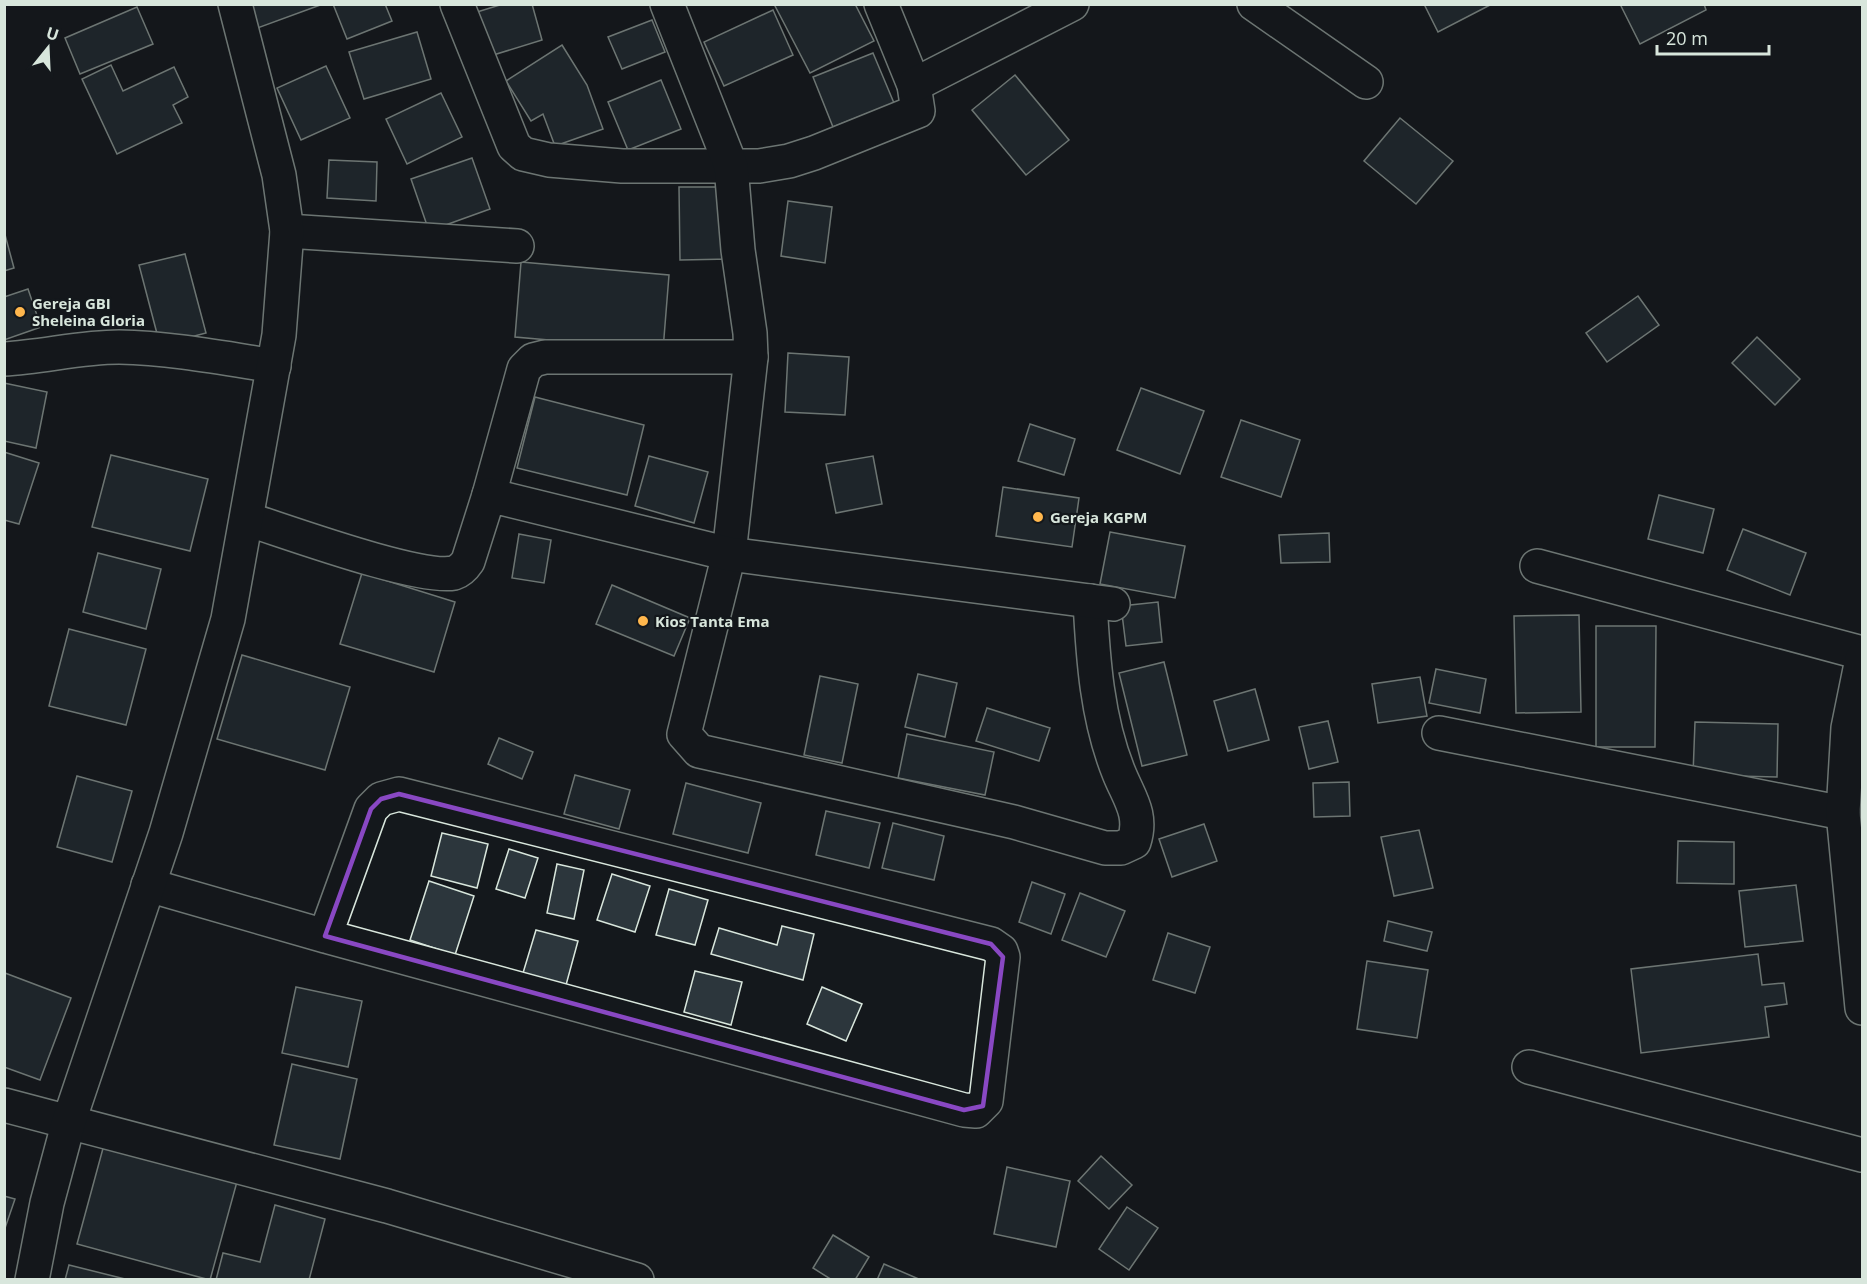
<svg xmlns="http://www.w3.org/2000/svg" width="1867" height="1284" font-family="'Open Sans',sans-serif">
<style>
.building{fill:#2c363c;stroke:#d8e6dc;stroke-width:1.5}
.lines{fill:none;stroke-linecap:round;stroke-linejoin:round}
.street-casing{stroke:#d8e6dc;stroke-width:36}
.secondary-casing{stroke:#d8e6dc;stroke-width:36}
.street{stroke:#14181c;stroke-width:33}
.secondary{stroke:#14181c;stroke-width:33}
.marked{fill:none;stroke:#8948c3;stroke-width:4.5;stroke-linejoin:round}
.poi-dot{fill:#ffb74d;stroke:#14181c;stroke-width:2}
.labels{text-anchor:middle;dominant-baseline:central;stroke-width:4.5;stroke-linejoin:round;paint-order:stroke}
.poi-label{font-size:15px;font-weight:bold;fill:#d8e6dc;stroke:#14181c;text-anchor:start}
</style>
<rect width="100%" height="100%" fill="#14181c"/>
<g class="building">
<path d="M 242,4 L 323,4 L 252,30 Z"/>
<path d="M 333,4 L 385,4 L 392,21 L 347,39 Z"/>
<path d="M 503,4 L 532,4 L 542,40 L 490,56 L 477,12 Z"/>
<path d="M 774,4 L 855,4 L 874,41 L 810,73 Z"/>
<path d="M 1424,4 L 1492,4 L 1438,32 Z"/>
<path d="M 1620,4 L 1704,4 L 1706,10 L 1640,44 Z"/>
<path d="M 137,7 L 153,44 L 80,74 L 65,38 Z"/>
<path d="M 773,10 L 793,55 L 724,86 L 704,42 Z"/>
<path d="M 652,20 L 665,52 L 622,69 L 608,37 Z"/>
<path d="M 417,32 L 431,79 L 364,99 L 349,52 Z"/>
<path d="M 562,45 L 587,85 L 603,129 L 555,146 L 543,114 L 531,121 L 506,81 Z"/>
<path d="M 873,53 L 894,103 L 833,127 L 813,77 Z"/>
<path d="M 111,65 L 123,91 L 174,67 L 188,97 L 173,105 L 182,123 L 117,154 L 82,79 Z"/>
<path d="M 326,66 L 350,118 L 301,140 L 277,88 Z"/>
<path d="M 1015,75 L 1069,140 L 1026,175 L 972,110 Z"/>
<path d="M 661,80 L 681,129 L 628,150 L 608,102 Z"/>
<path d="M 441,93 L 462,137 L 407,164 L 386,119 Z"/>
<path d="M 1400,118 L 1453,161 L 1416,204 L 1364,161 Z"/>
<path d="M 472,158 L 490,209 L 429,231 L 411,179 Z"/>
<path d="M 329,160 L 377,162 L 376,201 L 327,198 Z"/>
<path d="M 679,187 L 730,187 L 730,259 L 680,260 Z"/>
<path d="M 788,201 L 832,207 L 825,263 L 781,256 Z"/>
<path d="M 4,231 L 14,268 L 4,271 Z"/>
<path d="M 185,254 L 206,333 L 160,345 L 139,265 Z"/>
<path d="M 521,262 L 669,275 L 663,350 L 515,337 Z"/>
<path d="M 28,289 L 41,327 L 4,340 L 4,297 Z"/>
<path d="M 1638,296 L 1659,325 L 1607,362 L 1586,333 Z"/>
<path d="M 1757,337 L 1800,379 L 1775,405 L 1732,363 Z"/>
<path d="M 788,353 L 849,357 L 845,415 L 785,412 Z"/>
<path d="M 4,383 L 47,392 L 36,448 L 4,441 Z"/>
<path d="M 1141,388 L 1204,411 L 1180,474 L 1117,450 Z"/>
<path d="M 535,397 L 644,425 L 627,495 L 517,468 Z"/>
<path d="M 1241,420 L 1300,440 L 1281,497 L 1221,477 Z"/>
<path d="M 1030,424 L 1075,439 L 1064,475 L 1018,461 Z"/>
<path d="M 4,452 L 39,463 L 19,524 L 4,520 Z"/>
<path d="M 111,455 L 208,479 L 190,551 L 92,527 Z"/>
<path d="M 649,456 L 708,472 L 694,523 L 635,506 Z"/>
<path d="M 873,456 L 882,504 L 836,513 L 826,464 Z"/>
<path d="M 1003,487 L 1079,498 L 1072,547 L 996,536 Z"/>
<path d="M 1659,495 L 1714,509 L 1703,553 L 1648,539 Z"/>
<path d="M 1743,529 L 1806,553 L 1790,595 L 1727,570 Z"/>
<path d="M 1110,532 L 1185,546 L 1175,598 L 1100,584 Z"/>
<path d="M 1329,533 L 1330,562 L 1281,563 L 1279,535 Z"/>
<path d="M 519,534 L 551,540 L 544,583 L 512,578 Z"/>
<path d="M 98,553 L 161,569 L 146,629 L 83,612 Z"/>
<path d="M 362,573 L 455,602 L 434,672 L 340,644 Z"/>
<path d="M 612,585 L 690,618 L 674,656 L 596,624 Z"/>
<path d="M 1158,602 L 1162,642 L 1126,646 L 1121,606 Z"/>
<path d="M 1579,615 L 1581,712 L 1516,713 L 1514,616 Z"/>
<path d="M 1596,626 L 1656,626 L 1655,747 L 1596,747 Z"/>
<path d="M 69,629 L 146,649 L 126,725 L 49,706 Z"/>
<path d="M 242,655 L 350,687 L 325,770 L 217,739 Z"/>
<path d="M 1164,662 L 1187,755 L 1142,766 L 1119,673 Z"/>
<path d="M 1436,669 L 1486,679 L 1480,713 L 1429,703 Z"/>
<path d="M 918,674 L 957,683 L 945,737 L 905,727 Z"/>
<path d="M 820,676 L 858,684 L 842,763 L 804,755 Z"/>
<path d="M 1420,677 L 1427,716 L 1378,723 L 1372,684 Z"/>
<path d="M 1255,689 L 1269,740 L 1228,751 L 1214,701 Z"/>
<path d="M 987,708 L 1050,728 L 1039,761 L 976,741 Z"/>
<path d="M 1328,721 L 1338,762 L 1309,769 L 1299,727 Z"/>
<path d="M 1695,722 L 1778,724 L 1777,777 L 1693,775 Z"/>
<path d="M 907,734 L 994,752 L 985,795 L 898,778 Z"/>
<path d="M 499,738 L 533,752 L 522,779 L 488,764 Z"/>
<path d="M 575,775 L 630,790 L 619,829 L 564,814 Z"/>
<path d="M 77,776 L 132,791 L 112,862 L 57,847 Z"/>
<path d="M 1349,782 L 1350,816 L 1314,817 L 1313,783 Z"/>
<path d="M 686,783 L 761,803 L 748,853 L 673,834 Z"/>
<path d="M 826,811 L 880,823 L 869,868 L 816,855 Z"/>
<path d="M 893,823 L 944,836 L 934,880 L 882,868 Z"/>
<path d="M 1204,824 L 1217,861 L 1172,877 L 1159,839 Z"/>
<path d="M 1419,830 L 1433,888 L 1394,896 L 1381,837 Z"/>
<path d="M 442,833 L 488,844 L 477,888 L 431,876 Z"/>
<path d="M 1678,841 L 1734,842 L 1734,884 L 1677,883 Z"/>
<path d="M 509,849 L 538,858 L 525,898 L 496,889 Z"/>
<path d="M 557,864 L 584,870 L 574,919 L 547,913 Z"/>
<path d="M 612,874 L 650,886 L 635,932 L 597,920 Z"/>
<path d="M 429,881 L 474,896 L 455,955 L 410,940 Z"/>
<path d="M 1032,882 L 1065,894 L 1051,934 L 1019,922 Z"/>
<path d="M 1796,885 L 1803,941 L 1745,947 L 1739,891 Z"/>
<path d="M 669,889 L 708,900 L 695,945 L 656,935 Z"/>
<path d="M 1080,893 L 1125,911 L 1106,957 L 1062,940 Z"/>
<path d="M 1388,921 L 1432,932 L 1427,951 L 1384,941 Z"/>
<path d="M 782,926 L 814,934 L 803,980 L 711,954 L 719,928 L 777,945 Z"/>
<path d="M 536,930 L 578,941 L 566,985 L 523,973 Z"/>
<path d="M 1168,933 L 1210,947 L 1195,993 L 1153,980 Z"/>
<path d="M 1758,954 L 1762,985 L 1784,983 L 1787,1004 L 1765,1007 L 1769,1037 L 1641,1053 L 1631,969 Z"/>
<path d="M 1367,961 L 1428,970 L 1417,1038 L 1357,1029 Z"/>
<path d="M 695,971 L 742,982 L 731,1025 L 684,1012 Z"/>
<path d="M 5,973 L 71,998 L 40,1080 L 4,1067 Z"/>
<path d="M 296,987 L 362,1001 L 348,1067 L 282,1053 Z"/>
<path d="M 822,987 L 862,1004 L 846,1041 L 807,1024 Z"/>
<path d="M 292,1064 L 357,1079 L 340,1159 L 274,1145 Z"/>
<path d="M 105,1141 L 238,1178 L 210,1280 L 77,1244 Z"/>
<path d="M 1101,1156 L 1132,1185 L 1109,1209 L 1078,1181 Z"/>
<path d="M 1007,1167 L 1070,1181 L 1056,1247 L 994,1234 Z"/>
<path d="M 4,1196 L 15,1199 L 4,1231 Z"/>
<path d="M 275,1205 L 325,1219 L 309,1280 L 216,1280 L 223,1253 L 260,1262 Z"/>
<path d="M 1127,1207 L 1158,1228 L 1129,1270 L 1099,1249 Z"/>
<path d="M 833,1235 L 869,1257 L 855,1280 L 832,1280 L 813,1268 Z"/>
<path d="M 884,1264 L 921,1280 L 877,1280 Z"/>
<path d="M 69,1265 L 129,1280 L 65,1280 Z"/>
</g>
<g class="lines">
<defs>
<g id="street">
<path d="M 457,4 L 514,146 L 523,154 L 549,160 L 622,166 L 759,166 L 789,161 L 814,153 L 918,111 L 914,85 L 881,4"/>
<path d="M 1254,4 L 1366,82"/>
<path d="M 914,85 L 1072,4"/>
<path d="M 287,231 L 517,246"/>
<path d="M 751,357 L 729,554 L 684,734 L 699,751 L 1014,822 L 1105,848 L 1121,848 L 1134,842 C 1143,814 1129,798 1119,773 C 1097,719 1093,659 1090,601"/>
<path d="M 4,359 C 43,357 80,347 119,347 C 170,348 223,358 274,366"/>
<path d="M 489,495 L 524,369 L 533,360 L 545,357 L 751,357 L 750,333 L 738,250 L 731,166 L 667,4"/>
<path d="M 247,519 C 288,532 419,580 454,573 C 460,571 464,567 468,561 L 489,495 L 729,554 L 1113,604"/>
<path d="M 1537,566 L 1862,653"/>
<path d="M 1439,733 L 1843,813"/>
<path d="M 148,885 L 325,936 L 964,1110 L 976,1111 L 986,1101 L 1003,957 L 1001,951 L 991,944 L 399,794 L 381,799 L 371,809 L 325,936"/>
<path d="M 1529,1067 L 1862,1155"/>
<path d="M 4,1105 L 387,1206 L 637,1280"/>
<path d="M 32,1280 L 47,1203 L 69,1121 L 166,833 L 228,619 L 279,335 L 287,231 L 279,175 L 235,4"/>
</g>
<path id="secondary" d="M 1862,659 L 1848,728 L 1843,813 L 1862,1008"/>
</defs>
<use href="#street" class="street-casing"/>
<use href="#secondary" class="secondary-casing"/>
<use href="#street" class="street"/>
<use href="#secondary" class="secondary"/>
</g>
<path d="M0 0H1867V1284H0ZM 399,794 L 991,944 L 1003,957 L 983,1106 L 964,1110 L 325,936 L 371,809 L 381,799 Z" fill="#14181c" fill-opacity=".55" fill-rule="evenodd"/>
<path class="marked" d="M 399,794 L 991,944 L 1003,957 L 983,1106 L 964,1110 L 325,936 L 371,809 L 381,799 Z"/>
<g class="poi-dot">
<circle cx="20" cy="312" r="6"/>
<circle cx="1038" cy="517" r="6"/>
<circle cx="643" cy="621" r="6"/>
</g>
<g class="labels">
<g class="poi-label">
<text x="32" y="303">Gereja GBI<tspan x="32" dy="17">Sheleina Gloria</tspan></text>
<text x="1050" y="517">Gereja KGPM</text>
<text x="655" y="621">Kios Tanta Ema</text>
</g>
</g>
<rect width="1867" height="1284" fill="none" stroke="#d8e6dc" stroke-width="12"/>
<g transform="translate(48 48) rotate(18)" stroke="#14181c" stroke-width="4.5" paint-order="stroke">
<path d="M0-4.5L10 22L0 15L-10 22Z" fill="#d8e6dc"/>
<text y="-9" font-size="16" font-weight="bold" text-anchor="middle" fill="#d8e6dc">U</text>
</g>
<path d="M1657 45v9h112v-9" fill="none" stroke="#d8e6dc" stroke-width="3"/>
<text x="1666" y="45" font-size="18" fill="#d8e6dc" stroke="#14181c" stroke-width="4.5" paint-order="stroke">20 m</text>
</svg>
